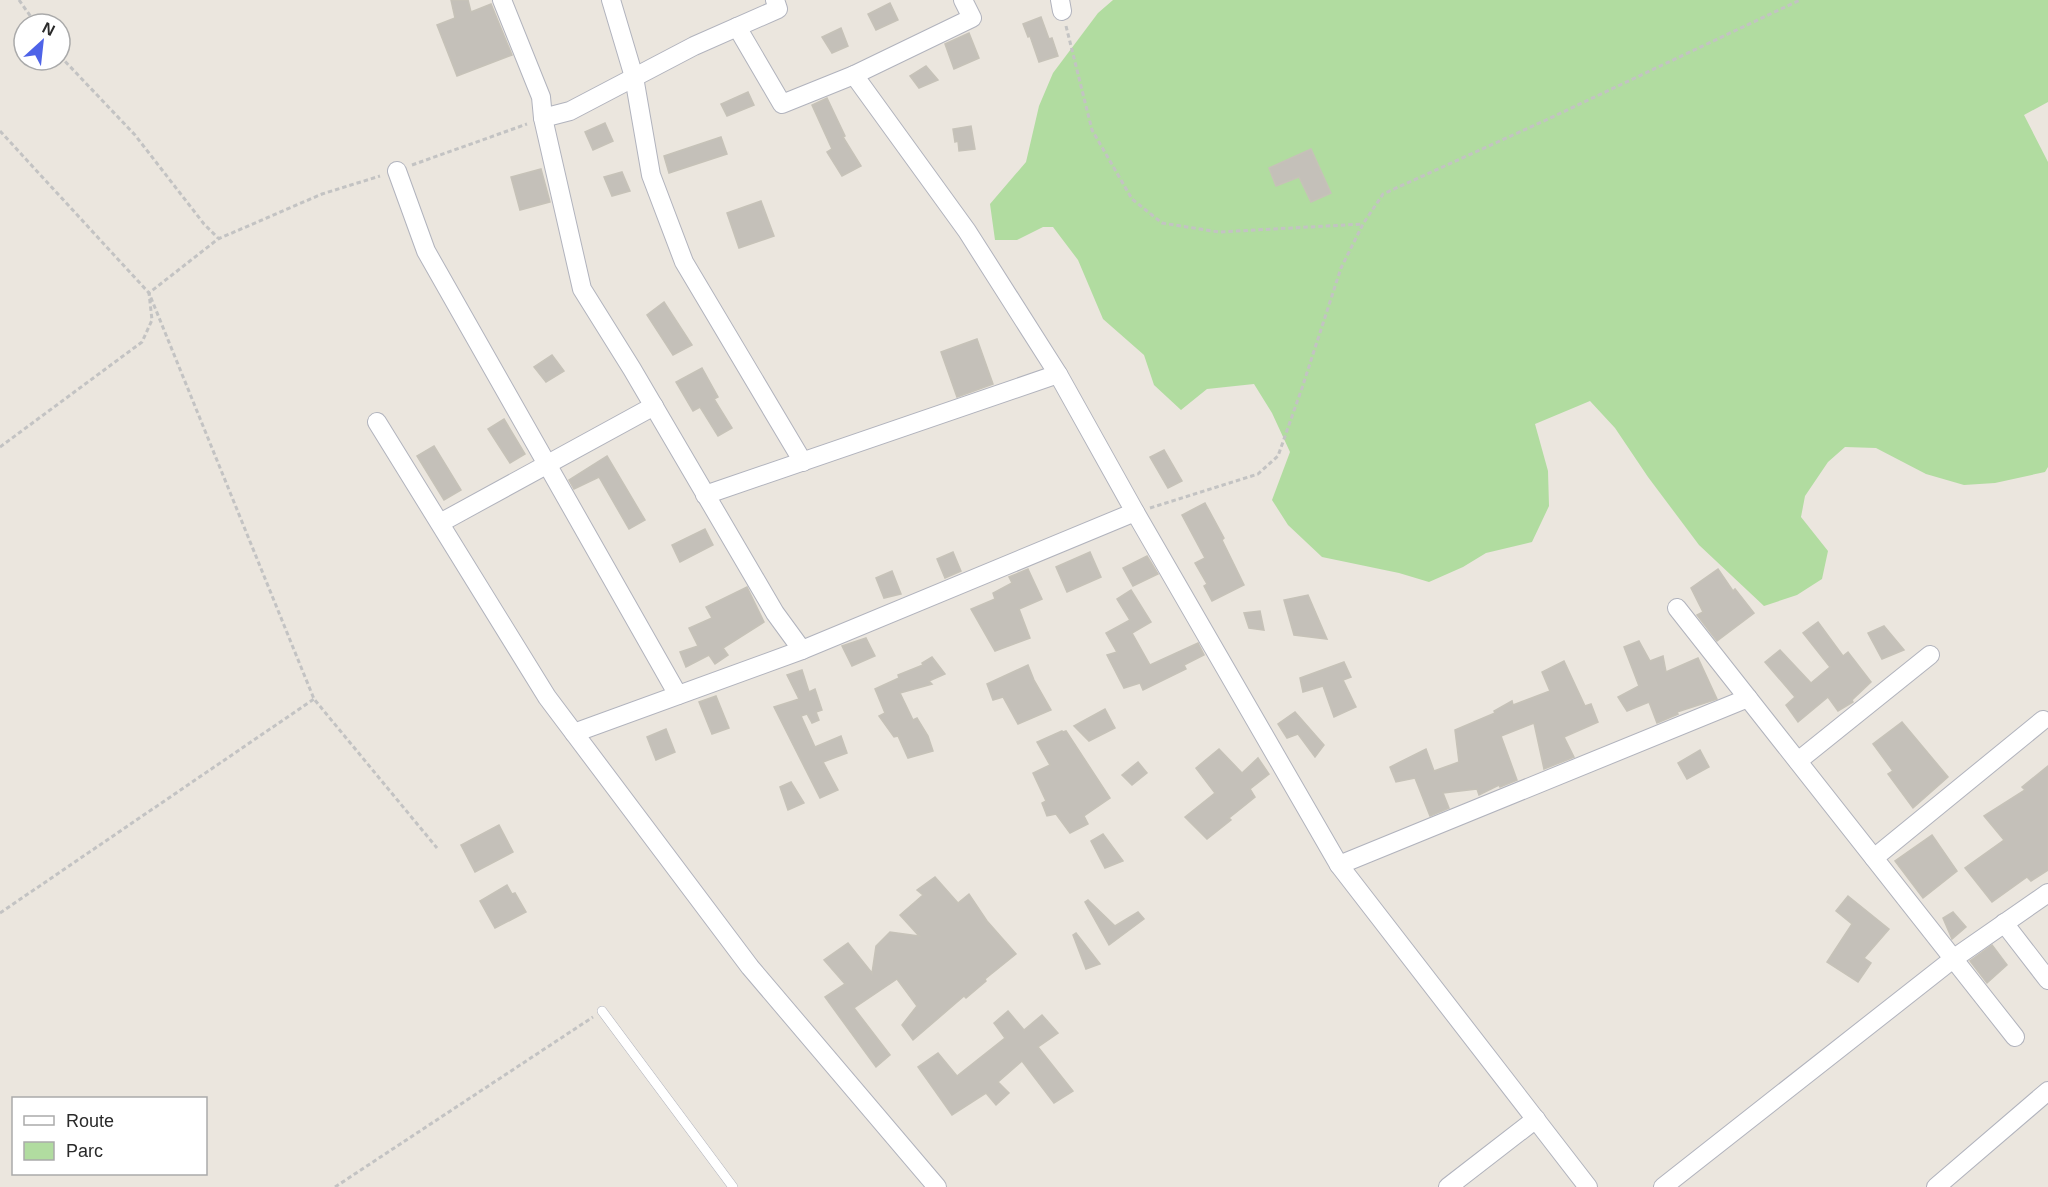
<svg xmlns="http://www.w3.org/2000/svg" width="2048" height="1187" font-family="Arial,sans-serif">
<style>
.green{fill:#b1dca0}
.building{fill:#c4c0b9;stroke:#c6c2b8;stroke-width:1.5}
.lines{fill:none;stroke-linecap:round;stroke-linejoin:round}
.lane-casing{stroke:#b1b3bd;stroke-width:10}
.street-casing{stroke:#b1b3bd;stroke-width:20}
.path{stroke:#c3c3c3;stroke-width:3;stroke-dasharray:4.5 3;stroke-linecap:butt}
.lane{stroke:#fff;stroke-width:9}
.street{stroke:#fff;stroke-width:18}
</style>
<rect width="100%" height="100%" fill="#ebe6de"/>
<path class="green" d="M 1113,0 L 2048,0 L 2048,102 L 2024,115 L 2048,162 L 2048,467 L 2045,472 L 1995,483 L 1964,485 L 1926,474 L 1876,448 L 1845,447 L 1828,462 L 1805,496 L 1801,517 L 1828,551 L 1822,579 L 1797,595 L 1764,606 L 1699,545 L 1648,477 L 1615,428 L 1590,401 L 1535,424 L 1548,471 L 1549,506 L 1532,542 L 1486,553 L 1463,567 L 1429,582 L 1399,573 L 1322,557 L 1288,525 L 1272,500 L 1290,452 L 1272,413 L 1254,384 L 1207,389 L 1181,410 L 1154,385 L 1144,355 L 1103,319 L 1078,260 L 1053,227 L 1043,227 L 1017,240 L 995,240 L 990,204 L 1026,162 L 1039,106 L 1053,73 L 1098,13 Z"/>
<g class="building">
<path d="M 451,0 L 468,0 L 471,12 L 491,4 L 512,55 L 457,76 L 437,25 L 455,18 Z"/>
<path d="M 890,3 L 898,20 L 876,30 L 868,14 Z"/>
<path d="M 1041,17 L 1049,39 L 1052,38 L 1058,56 L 1039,62 L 1030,36 L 1028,37 L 1023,24 Z"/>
<path d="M 841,28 L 848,46 L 832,53 L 822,37 Z"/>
<path d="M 969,33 L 979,58 L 954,69 L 945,44 Z"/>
<path d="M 926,66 L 938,80 L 919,88 L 910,76 Z"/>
<path d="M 748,92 L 754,105 L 727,116 L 721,104 Z"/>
<path d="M 827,98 L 845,136 L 843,137 L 861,166 L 842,176 L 827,152 L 832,149 L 812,105 Z"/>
<path d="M 605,123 L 613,141 L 593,150 L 585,132 Z"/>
<path d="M 971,126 L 975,149 L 959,151 L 958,141 L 955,142 L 953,129 Z"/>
<path d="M 721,137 L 727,154 L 669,173 L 664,156 Z"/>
<path d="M 1311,149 L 1331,193 L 1311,202 L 1299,177 L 1276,186 L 1269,168 Z"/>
<path d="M 541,169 L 550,202 L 520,210 L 511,177 Z"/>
<path d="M 622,172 L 630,191 L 612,196 L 604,177 Z"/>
<path d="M 761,201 L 774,236 L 739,248 L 727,213 Z"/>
<path d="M 664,302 L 692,345 L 673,355 L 647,315 Z"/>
<path d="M 977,339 L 993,384 L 957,397 L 941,352 Z"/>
<path d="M 552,355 L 564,371 L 546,382 L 534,367 Z"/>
<path d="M 702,368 L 718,397 L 714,399 L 732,428 L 718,436 L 700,407 L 693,411 L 676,382 Z"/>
<path d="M 504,419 L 525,454 L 510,463 L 488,429 Z"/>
<path d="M 434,446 L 461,490 L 444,500 L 417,456 Z"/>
<path d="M 1164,450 L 1182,481 L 1168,488 L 1150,457 Z"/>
<path d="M 607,456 L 645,520 L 629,529 L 599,477 L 574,489 L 569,480 Z"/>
<path d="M 1205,503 L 1224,538 L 1222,540 L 1244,585 L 1212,601 L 1204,586 L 1207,584 L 1195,563 L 1205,558 L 1182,515 Z"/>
<path d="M 705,529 L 713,545 L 680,562 L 672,545 Z"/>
<path d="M 953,552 L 961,571 L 945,578 L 937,559 Z"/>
<path d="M 1090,552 L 1101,577 L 1067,592 L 1056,567 Z"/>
<path d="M 1147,556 L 1158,574 L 1133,586 L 1123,568 Z"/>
<path d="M 1028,569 L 1042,599 L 1019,609 L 1030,638 L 995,651 L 971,609 L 995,599 L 993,593 L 1012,583 L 1009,577 Z"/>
<path d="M 1718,569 L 1733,591 L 1735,589 L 1754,613 L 1717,641 L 1697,615 L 1703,612 L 1691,588 Z"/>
<path d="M 892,571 L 901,594 L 884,598 L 876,578 Z"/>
<path d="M 747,587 L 764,622 L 723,648 L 728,655 L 715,664 L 709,655 L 686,667 L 680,652 L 698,646 L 689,628 L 712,618 L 706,607 Z"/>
<path d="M 1131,590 L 1151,622 L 1132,633 L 1150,665 L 1198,643 L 1204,655 L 1184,665 L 1186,669 L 1143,690 L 1140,683 L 1124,688 L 1107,655 L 1117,652 L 1106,633 L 1130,620 L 1117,599 Z"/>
<path d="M 1308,595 L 1327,639 L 1294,635 L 1284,600 Z"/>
<path d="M 1260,611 L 1264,630 L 1249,628 L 1244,613 Z"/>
<path d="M 1818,622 L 1843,656 L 1848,652 L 1871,682 L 1852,700 L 1853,702 L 1838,711 L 1828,697 L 1798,722 L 1786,705 L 1795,697 L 1765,662 L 1780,650 L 1811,683 L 1830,667 L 1803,633 Z"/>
<path d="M 1884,626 L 1904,650 L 1882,659 L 1868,633 Z"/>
<path d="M 866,638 L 875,656 L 852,666 L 842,646 Z"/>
<path d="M 1639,641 L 1650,661 L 1663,656 L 1666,672 L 1698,658 L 1717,699 L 1677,712 L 1678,714 L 1657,723 L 1649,702 L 1627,711 L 1618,697 L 1639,686 L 1624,647 Z"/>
<path d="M 932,657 L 945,674 L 929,681 L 932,684 L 900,693 L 913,720 L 917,718 L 928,736 L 933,751 L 908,758 L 898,736 L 894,737 L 879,716 L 885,713 L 875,689 L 899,678 L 898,675 L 923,665 L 922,663 Z"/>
<path d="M 1564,661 L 1585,706 L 1591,704 L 1598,722 L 1564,737 L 1574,757 L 1544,769 L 1534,723 L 1501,736 L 1517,780 L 1500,787 L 1499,785 L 1479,795 L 1477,789 L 1443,793 L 1449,808 L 1430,816 L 1415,778 L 1396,782 L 1390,767 L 1426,749 L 1434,771 L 1459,762 L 1455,730 L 1495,713 L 1494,711 L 1512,701 L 1513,705 L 1550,691 L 1542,672 Z"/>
<path d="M 1344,662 L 1351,677 L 1343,680 L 1356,707 L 1334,717 L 1323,686 L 1303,692 L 1300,678 Z"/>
<path d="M 1028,665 L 1034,680 L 1051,710 L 1018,724 L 1003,697 L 993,700 L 987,684 Z"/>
<path d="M 802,670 L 809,692 L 815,689 L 822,710 L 816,712 L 819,720 L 812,723 L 807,714 L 801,716 L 815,747 L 841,736 L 847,753 L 823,762 L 838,790 L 820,798 L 774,707 L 799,699 L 787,675 Z"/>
<path d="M 716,696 L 729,728 L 712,734 L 699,702 Z"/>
<path d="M 1105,709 L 1115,728 L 1089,741 L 1074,726 Z"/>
<path d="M 1295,712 L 1324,745 L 1315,757 L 1298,734 L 1287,738 L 1278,724 Z"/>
<path d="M 1902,722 L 1948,777 L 1913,808 L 1888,774 L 1893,771 L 1873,744 Z"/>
<path d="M 666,729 L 675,752 L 656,760 L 647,737 Z"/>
<path d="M 1062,731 L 1063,732 L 1066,731 L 1110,798 L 1084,816 L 1088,824 L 1070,833 L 1056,814 L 1047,816 L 1042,803 L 1046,801 L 1033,773 L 1050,765 L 1037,742 Z"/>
<path d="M 1219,749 L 1242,773 L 1258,758 L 1269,774 L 1250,789 L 1255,797 L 1229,818 L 1231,820 L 1207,839 L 1185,817 L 1215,793 L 1196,768 Z"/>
<path d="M 1700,750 L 1709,767 L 1687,779 L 1678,763 Z"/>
<path d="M 1138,762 L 1147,773 L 1132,785 L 1122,775 Z"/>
<path d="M 2048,766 L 2048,870 L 2031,881 L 2027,877 L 1992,902 L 1965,868 L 2004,840 L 1984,816 L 2025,790 L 2022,787 Z"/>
<path d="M 791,782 L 804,803 L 788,810 L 780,787 Z"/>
<path d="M 499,825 L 513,852 L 475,872 L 461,845 Z"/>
<path d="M 1103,834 L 1123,861 L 1105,868 L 1091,841 Z"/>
<path d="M 1932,835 L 1957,871 L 1923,898 L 1895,861 Z"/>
<path d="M 935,877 L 958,903 L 969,894 L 987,921 L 1016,954 L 985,979 L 986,981 L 966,998 L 964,996 L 913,1040 L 902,1025 L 917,1006 L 897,979 L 854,1008 L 890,1055 L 876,1067 L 825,997 L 845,984 L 824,960 L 848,943 L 872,973 L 876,946 L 890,932 L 919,936 L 900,915 L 923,895 L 917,890 Z"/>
<path d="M 507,885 L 512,894 L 515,893 L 526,912 L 495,928 L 480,901 Z"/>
<path d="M 1848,896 L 1889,929 L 1864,958 L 1871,963 L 1858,982 L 1827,962 L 1852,924 L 1836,911 Z"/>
<path d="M 1088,900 L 1115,926 L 1138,912 L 1144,919 L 1109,945 L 1085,902 Z"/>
<path d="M 1953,912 L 1966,927 L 1952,939 L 1943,918 Z"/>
<path d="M 1076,933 L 1100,964 L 1086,969 L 1073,935 Z"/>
<path d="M 1992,945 L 2007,965 L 1987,983 L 1970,961 Z"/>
<path d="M 1008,1011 L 1024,1030 L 1042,1015 L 1058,1033 L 1038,1047 L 1073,1091 L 1054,1103 L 1022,1061 L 998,1082 L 1009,1093 L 996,1105 L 986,1093 L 952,1115 L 918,1067 L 938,1053 L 957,1076 L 1005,1038 L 994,1023 Z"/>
</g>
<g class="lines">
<defs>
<path id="lane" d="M 602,1011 L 733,1187"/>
<g id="street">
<path d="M 502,0 L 541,97 L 543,118 L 582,289 L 632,369 L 775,613 L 802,650"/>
<path d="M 611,0 L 634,77 L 651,175 L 684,262 L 803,462"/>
<path d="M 1060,0 L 1062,11"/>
<path d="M 737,27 L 782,104 L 854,75 L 972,18 L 963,0"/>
<path d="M 854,75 L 967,231 L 1058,374 L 1135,512 L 1339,865 L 1588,1187"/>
<path d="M 543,118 L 570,111 L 694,46 L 778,9 L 775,0"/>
<path d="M 397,171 L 426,251 L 678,695"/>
<path d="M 377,422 L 547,697 L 750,967 L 937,1187"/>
<path d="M 705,495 L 1058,374"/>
<path d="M 440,523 L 654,406"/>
<path d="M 1677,608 L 2015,1037"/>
<path d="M 574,733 L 802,650 L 1135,512"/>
<path d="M 1798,761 L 1930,655"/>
<path d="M 1874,858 L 2043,720"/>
<path d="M 1339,865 L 1748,698"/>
<path d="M 2004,923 L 2048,980"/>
<path d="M 1448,1187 L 1536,1119"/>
<path d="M 1663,1187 L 1953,959 L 2048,893"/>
<path d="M 1936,1187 L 2048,1091"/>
</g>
</defs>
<use href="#lane" class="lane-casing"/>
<use href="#street" class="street-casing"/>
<g class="path">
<path d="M 19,0 L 36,24"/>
<path d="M 1066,26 L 1092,130 L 1132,199 L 1162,223 L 1219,232 L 1363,224"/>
<path d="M 60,56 L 135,135 L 204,224 L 218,238"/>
<path d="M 0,131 L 149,293 L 314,699 L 437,848"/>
<path d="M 412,165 L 527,124"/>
<path d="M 0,447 L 142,342 L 152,320 L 149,293 L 218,239 L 322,194 L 380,176"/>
<path d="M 1150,508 L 1258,474 L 1278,456 L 1302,388 L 1341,268 L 1363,224 L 1383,194 L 1546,120 L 1800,0"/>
<path d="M 0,913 L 314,699"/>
<path d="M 335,1187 L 593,1017"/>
</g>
<use href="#lane" class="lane"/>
<use href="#street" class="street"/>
</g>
<rect x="12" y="1097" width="195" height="78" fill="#ffffff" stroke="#aaaaaa" stroke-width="1.5"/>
<rect x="24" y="1116" width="30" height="9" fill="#ffffff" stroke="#aaaaaa" stroke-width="1.5"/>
<text x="66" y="1127" font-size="18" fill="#2a2a2a">Route</text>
<rect x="24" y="1142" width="30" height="18" fill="#b1dca0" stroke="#aaaaaa" stroke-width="1.5"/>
<text x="66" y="1157" font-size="18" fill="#2a2a2a">Parc</text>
<g transform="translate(42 42) rotate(27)"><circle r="28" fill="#ffffff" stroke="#aaaaaa" stroke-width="1.5"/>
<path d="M0-4.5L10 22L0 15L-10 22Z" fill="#4e63e8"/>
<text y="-9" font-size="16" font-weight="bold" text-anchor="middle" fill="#2a2a2a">N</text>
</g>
</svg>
